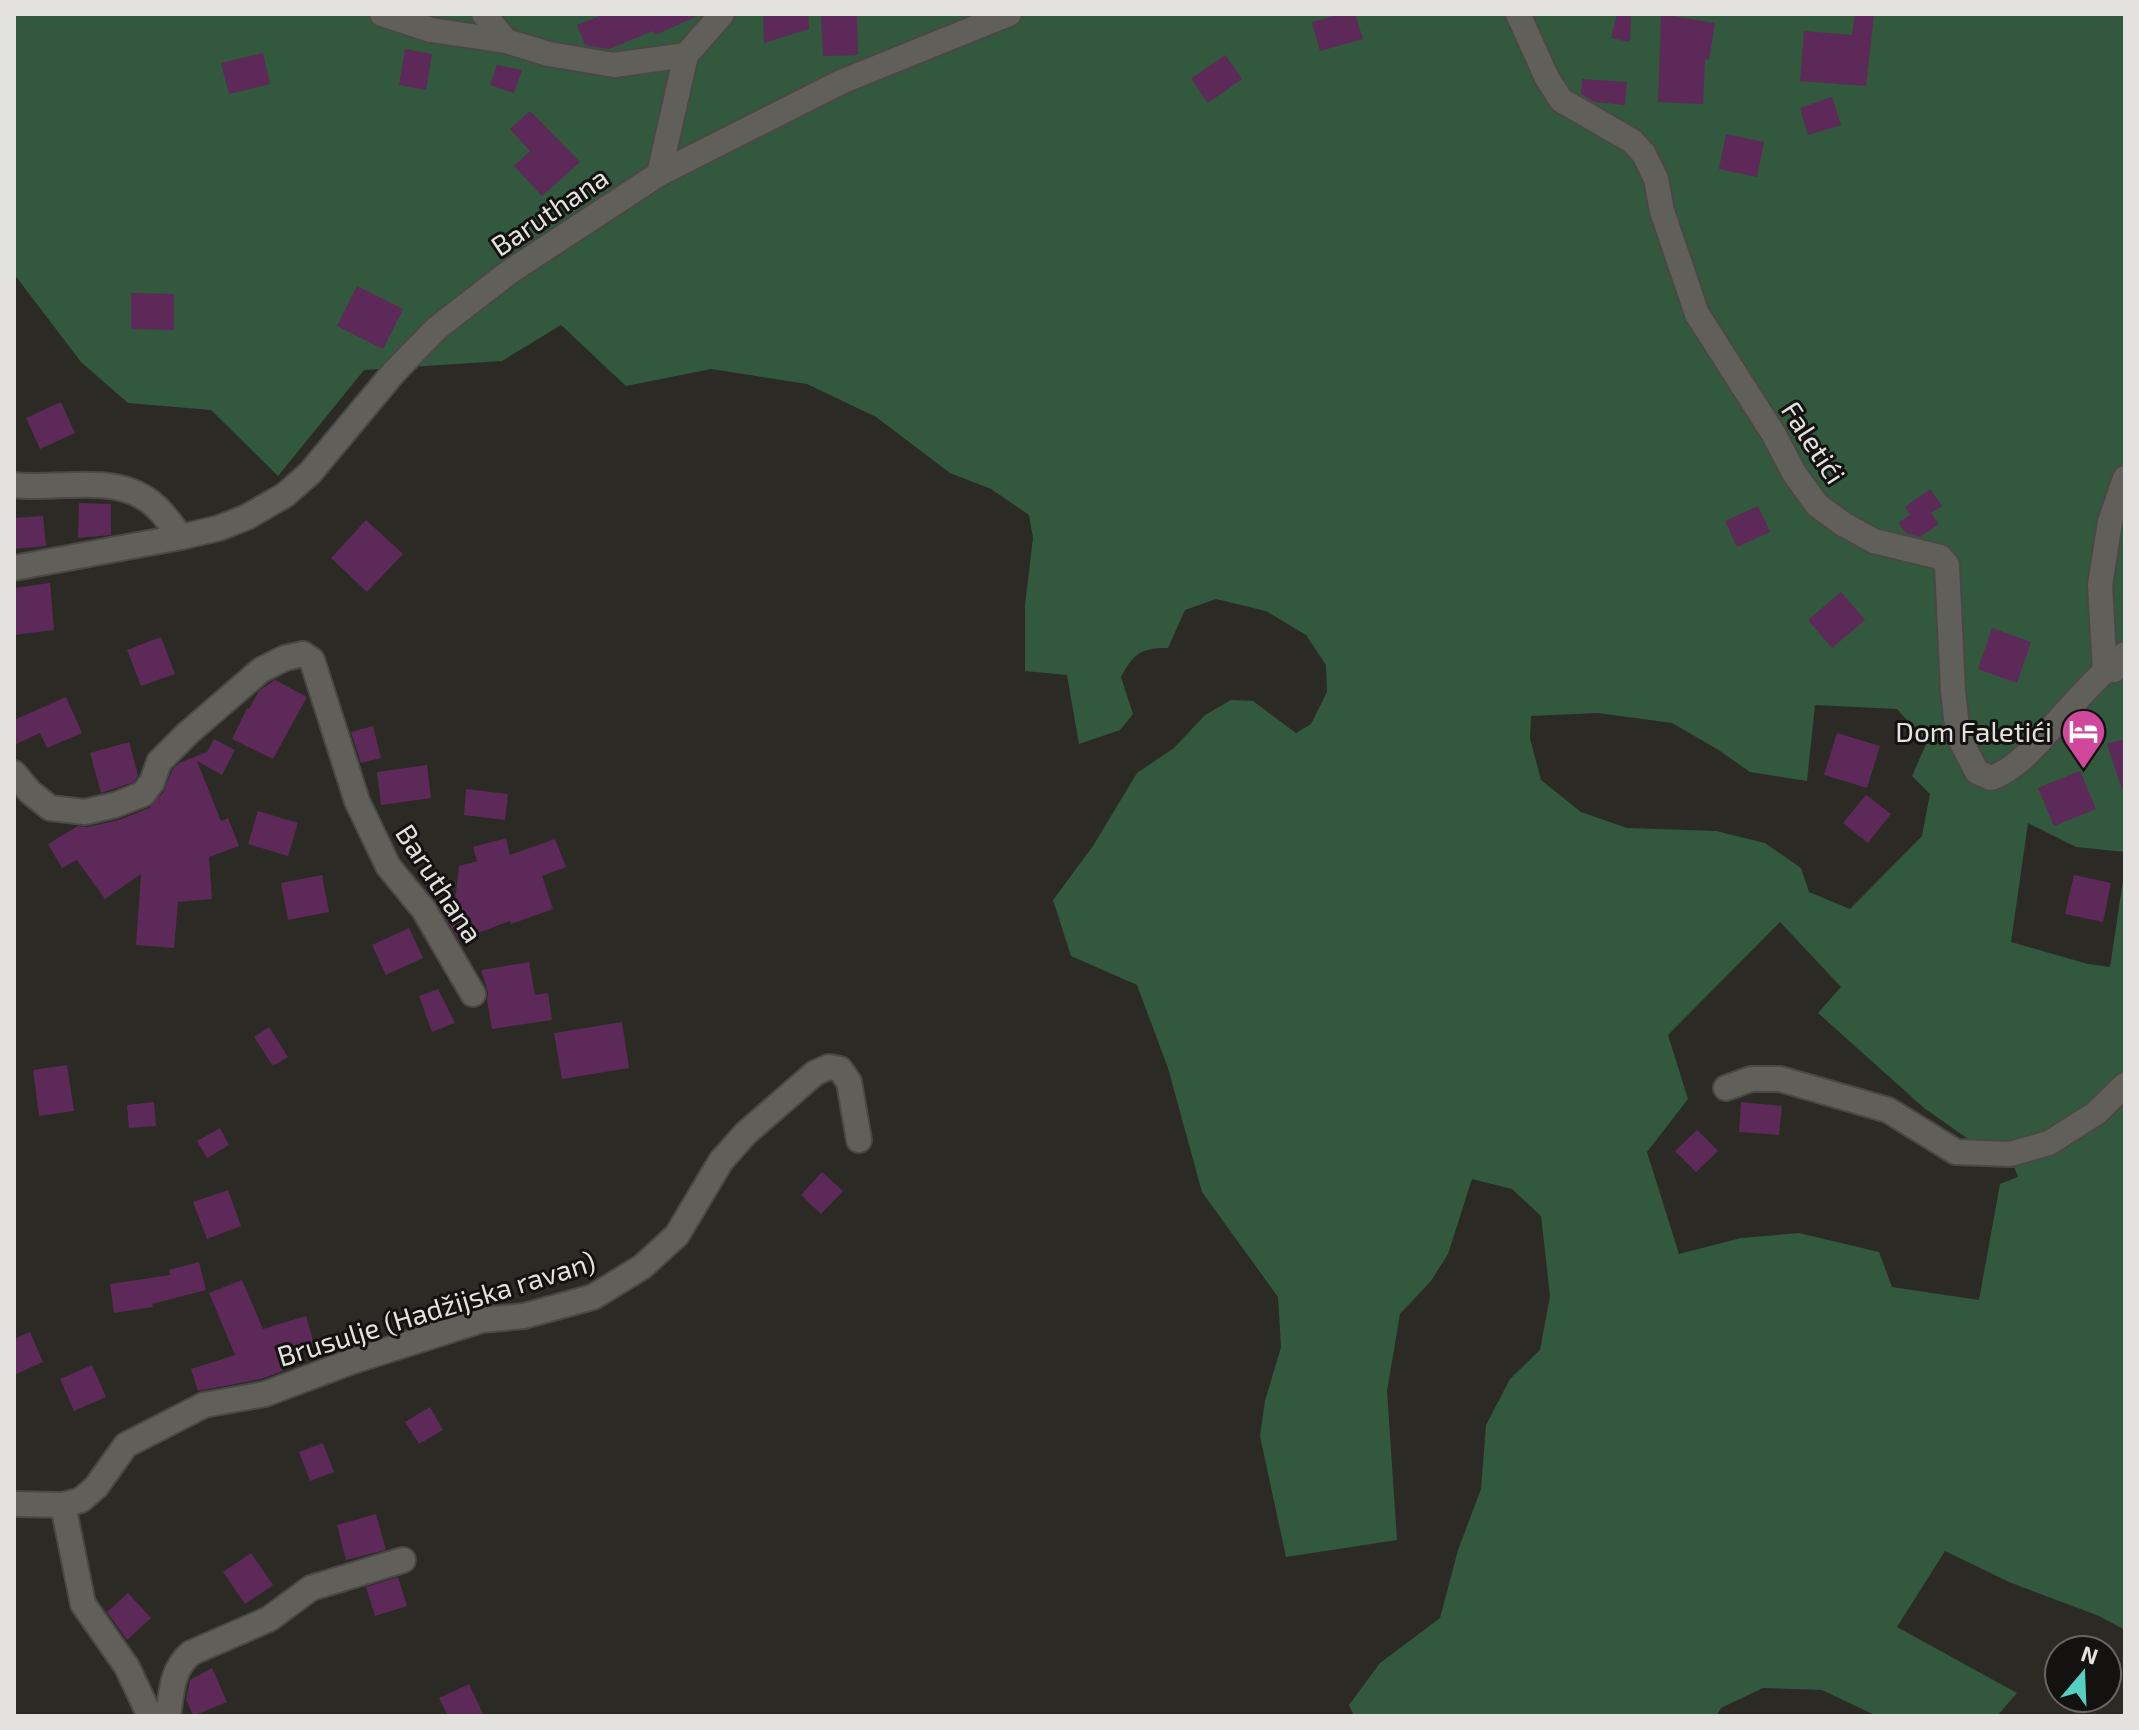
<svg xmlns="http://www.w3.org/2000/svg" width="2139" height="1730" font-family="'Exo 2',sans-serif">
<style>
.green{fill:#32583d;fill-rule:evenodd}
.building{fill:#5d2958}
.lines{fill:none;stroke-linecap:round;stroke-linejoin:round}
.street-casing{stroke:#4a4844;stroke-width:28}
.street{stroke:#615f59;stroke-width:24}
.labels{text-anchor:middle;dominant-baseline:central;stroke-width:6;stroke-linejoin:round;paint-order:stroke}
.street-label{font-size:28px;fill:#e4e2df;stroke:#131210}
.poi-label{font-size:28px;fill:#e4e2df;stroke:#131210;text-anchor:end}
</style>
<rect width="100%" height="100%" fill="#2c2a25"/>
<path class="green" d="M 14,14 L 2125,14 L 2125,852 L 2076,847 L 2028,823 L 2011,942 L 2088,964 L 2110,967 L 2125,867 L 2125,1630 L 2099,1616 L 2009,1582 L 1945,1551 L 1897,1627 L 2017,1693 L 1997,1716 L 1877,1716 L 1822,1690 L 1763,1688 L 1721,1708 L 1716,1716 L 1354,1716 L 1349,1705 L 1380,1663 L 1440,1618 L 1458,1550 L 1481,1489 L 1486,1425 L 1510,1379 L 1540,1350 L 1550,1296 L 1541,1216 L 1512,1189 L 1472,1179 L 1448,1254 L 1431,1281 L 1400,1314 L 1387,1391 L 1397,1540 L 1286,1557 L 1260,1436 L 1265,1401 L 1281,1347 L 1278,1297 L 1202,1192 L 1168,1068 L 1137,985 L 1071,956 L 1053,900 L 1093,846 L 1137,773 L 1174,748 L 1205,715 L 1231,700 L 1253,701 L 1296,733 L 1311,724 L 1327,692 L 1326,665 L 1306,635 L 1266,611 L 1216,599 L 1185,610 L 1168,648 C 1141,648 1134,653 1121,677 L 1133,714 L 1120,730 L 1079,744 L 1067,675 L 1025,671 L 1025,605 L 1033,538 L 1029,515 L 991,489 L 950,473 L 876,417 L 807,384 L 711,369 L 626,386 L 561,325 L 502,361 L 364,370 L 278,476 L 211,410 L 128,403 L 81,362 L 14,274 ZM 1815,705 L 1897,709 L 1927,742 L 1912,776 L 1930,794 L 1922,836 L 1850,909 L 1809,892 L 1801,868 L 1765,843 L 1716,831 L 1627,828 L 1581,812 L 1541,780 L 1530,738 L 1531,716 L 1598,713 L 1672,723 L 1717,749 L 1750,772 L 1807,781 ZM 1780,922 L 1841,987 L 1818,1013 L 1924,1108 L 1971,1141 L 2004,1141 L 2018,1177 L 2000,1184 L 1979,1300 L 1892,1287 L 1879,1252 L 1799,1233 L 1741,1238 L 1679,1254 L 1647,1152 L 1688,1099 L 1668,1035 Z"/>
<g class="building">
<path d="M 605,14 L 702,14 L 655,35 L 653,31 L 609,49 L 585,45 L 577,25 Z"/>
<path d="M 763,14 L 808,14 L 809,29 L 764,43 Z"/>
<path d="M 857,14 L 858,55 L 823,56 L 821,15 Z"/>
<path d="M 1340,14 L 1355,14 L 1363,39 L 1320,51 L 1312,22 Z"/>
<path d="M 1617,14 L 1631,14 L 1630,42 L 1611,38 Z"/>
<path d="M 1661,14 L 1715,23 L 1709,60 L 1705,59 L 1703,104 L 1658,102 Z"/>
<path d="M 1855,14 L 1874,14 L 1866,86 L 1800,81 L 1804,31 L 1852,35 Z"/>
<path d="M 405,49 L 432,54 L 426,90 L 399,85 Z"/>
<path d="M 263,53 L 270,84 L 229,94 L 221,63 Z"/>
<path d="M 1225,55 L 1242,79 L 1208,103 L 1191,79 Z"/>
<path d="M 497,65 L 522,70 L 514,93 L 490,85 Z"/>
<path d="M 1582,79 L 1627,82 L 1625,105 L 1595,102 L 1581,94 Z"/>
<path d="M 1832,97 L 1841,125 L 1808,135 L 1800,108 Z"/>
<path d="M 530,111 L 580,162 L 542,196 L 514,166 L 530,151 L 510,129 Z"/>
<path d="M 1726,134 L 1764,142 L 1757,177 L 1719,169 Z"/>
<path d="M 357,286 L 403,309 L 383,349 L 337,326 Z"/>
<path d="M 131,293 L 174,294 L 174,330 L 131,329 Z"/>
<path d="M 61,402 L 75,433 L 40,449 L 26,418 Z"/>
<path d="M 1930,489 L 1942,506 L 1931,513 L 1939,524 L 1920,537 L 1906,533 L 1898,523 L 1910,515 L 1905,507 Z"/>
<path d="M 79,503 L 111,504 L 111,535 L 78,538 Z"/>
<path d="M 1758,506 L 1770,532 L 1737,547 L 1725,521 Z"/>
<path d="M 43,516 L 46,546 L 14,549 L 14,518 Z"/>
<path d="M 366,520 L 403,554 L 367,592 L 331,558 Z"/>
<path d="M 50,583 L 54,630 L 14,635 L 14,588 Z"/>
<path d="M 1841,592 L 1865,620 L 1832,648 L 1808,620 Z"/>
<path d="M 1992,628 L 2031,642 L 2017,683 L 1978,669 Z"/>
<path d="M 161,637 L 175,674 L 141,686 L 127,650 Z"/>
<path d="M 275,680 L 307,697 L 273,759 L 232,739 L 247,708 L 249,709 L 259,691 Z"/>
<path d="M 66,697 L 82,733 L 47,748 L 40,733 L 14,745 L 14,720 Z"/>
<path d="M 373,726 L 381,758 L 361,763 L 351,732 Z"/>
<path d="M 1837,733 L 1880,746 L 1867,788 L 1824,775 Z"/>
<path d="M 214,739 L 235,750 L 222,775 L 197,761 L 221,821 L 228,818 L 239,846 L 209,857 L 212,899 L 178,902 L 174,948 L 136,945 L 141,874 L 105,899 L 77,860 L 62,868 L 48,844 L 78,826 L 88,827 L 119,820 L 149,808 L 164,791 L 172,770 L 179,763 L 207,752 Z"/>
<path d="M 2125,739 L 2125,789 L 2122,789 L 2107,744 Z"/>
<path d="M 129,742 L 138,775 L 134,782 L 101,793 L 90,753 Z"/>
<path d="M 427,765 L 431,798 L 381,805 L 377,772 Z"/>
<path d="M 2080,771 L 2096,809 L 2054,826 L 2038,788 Z"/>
<path d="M 466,789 L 508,794 L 505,820 L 464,815 Z"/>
<path d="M 1866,795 L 1891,814 L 1868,843 L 1843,823 Z"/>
<path d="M 258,811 L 298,823 L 288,856 L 248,844 Z"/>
<path d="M 506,838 L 510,855 L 555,839 L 566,867 L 542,876 L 553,909 L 511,924 L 510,921 L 459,940 L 446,919 L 453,918 L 459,866 L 477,861 L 473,847 Z"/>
<path d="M 322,875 L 329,912 L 288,920 L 281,883 Z"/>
<path d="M 2074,875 L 2111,883 L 2103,922 L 2065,914 Z"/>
<path d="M 409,928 L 423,958 L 386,975 L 372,945 Z"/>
<path d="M 529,962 L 535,995 L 548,993 L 552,1020 L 492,1029 L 487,1000 L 488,993 L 481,970 Z"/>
<path d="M 438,989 L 455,1023 L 432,1032 L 419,996 Z"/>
<path d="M 622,1022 L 629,1068 L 562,1079 L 554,1033 Z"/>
<path d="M 269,1027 L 288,1057 L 273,1066 L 254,1037 Z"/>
<path d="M 67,1065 L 74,1111 L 39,1116 L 33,1070 Z"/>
<path d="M 154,1102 L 156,1126 L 129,1128 L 127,1105 Z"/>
<path d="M 1741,1102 L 1782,1106 L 1779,1135 L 1739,1132 Z"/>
<path d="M 220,1128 L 229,1145 L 207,1158 L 197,1141 Z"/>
<path d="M 1697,1130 L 1718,1151 L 1696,1172 L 1675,1151 Z"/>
<path d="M 822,1172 L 843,1191 L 821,1214 L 801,1195 Z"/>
<path d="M 228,1190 L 241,1226 L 207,1239 L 193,1202 Z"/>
<path d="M 199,1262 L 206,1290 L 152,1304 L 153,1307 L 114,1313 L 110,1284 L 170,1275 L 169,1270 Z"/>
<path d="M 242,1280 L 263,1329 L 306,1316 L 315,1347 L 279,1359 L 283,1371 L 261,1379 L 198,1391 L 191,1369 L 235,1355 L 209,1293 Z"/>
<path d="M 30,1332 L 43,1362 L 14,1375 L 14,1339 Z"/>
<path d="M 92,1365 L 106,1397 L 74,1411 L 60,1379 Z"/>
<path d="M 430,1407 L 443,1430 L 419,1444 L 405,1422 Z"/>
<path d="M 323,1443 L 334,1472 L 310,1481 L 299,1452 Z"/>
<path d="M 376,1514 L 386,1550 L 346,1560 L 337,1525 Z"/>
<path d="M 251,1553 L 273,1585 L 245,1604 L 223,1572 Z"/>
<path d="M 398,1577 L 407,1606 L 375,1616 L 366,1587 Z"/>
<path d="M 128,1593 L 151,1618 L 127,1640 L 107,1612 Z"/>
<path d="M 212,1668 L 227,1702 L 193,1716 L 186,1699 L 190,1680 Z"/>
<path d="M 469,1684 L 484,1716 L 448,1716 L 439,1698 Z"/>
</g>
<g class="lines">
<defs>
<g id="street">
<path d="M 382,14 L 431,30 L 506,41"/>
<path d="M 484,14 L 506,41 L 549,54 L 614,65 L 686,55"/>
<path d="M 1518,14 L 1547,78 L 1561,100 L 1632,141 L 1644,154 L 1656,179 L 1662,211 L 1697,314 L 1773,433 L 1794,473 L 1817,505 L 1843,524 L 1874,541 L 1940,557 L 1947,565 L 1953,691 L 1958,735 L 1977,772 L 1991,778 C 2017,769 2035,746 2053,726 C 2076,701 2098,675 2125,654"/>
<path d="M 659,174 L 686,55 L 722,14"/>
<path d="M 14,485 C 54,490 106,475 143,497 C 159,506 170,523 181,537"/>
<path d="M 14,568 L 181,537 L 219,528 L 247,517 L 285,495 L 310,473 L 394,372 L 437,328 L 508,273 L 659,174 L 841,82 L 1009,14"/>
<path d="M 2114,670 L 2105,670 L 2100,585 L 2110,522 L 2125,478"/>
<path d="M 14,773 L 30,792 L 50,808 L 85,812 L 115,805 L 143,794 L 152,782 L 159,762 L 188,733 L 261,670 L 285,658 L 303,654 L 312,660 L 357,801 L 388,866 L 424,910 L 473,994"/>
<path d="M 1726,1088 L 1751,1079 L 1780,1079 L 1888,1110 L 1956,1152 L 2010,1154 L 2049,1143 L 2096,1113 L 2125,1085"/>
<path d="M 14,1504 L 63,1505 L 81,1500 L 96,1487 L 126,1445 L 204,1405 L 265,1394 L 353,1361 L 482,1320 L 524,1316 L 593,1297 L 642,1267 L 677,1235 L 721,1161 L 746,1133 L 815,1073 L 829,1067 L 840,1069 L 849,1082 L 859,1140"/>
<path d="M 63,1505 L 83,1604 L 127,1667 L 150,1716"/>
<path d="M 168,1716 C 172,1692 171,1670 191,1653 L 269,1619 L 311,1588 L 403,1560"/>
</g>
</defs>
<use href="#street" class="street-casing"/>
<use href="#street" class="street"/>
</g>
<defs>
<symbol id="hotel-pin" viewBox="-11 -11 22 30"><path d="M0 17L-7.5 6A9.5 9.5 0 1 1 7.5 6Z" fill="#d1479c" stroke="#131210"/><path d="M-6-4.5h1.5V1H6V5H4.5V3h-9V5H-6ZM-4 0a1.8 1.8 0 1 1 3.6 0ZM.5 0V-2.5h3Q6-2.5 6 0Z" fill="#fff"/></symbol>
</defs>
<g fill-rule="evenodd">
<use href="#hotel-pin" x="2058" y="706" width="51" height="69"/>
</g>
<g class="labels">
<g class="street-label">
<text transform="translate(549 211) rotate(-34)">Baruthana</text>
<text transform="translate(1814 442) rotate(57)">Faletići</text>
<text transform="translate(440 883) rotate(57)">Baruthana</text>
<text transform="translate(436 1308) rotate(-17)">Brusulje (Hadžijska ravan)</text>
</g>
<g class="poi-label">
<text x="2052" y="731">Dom Faletići</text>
</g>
</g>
<rect width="2139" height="1730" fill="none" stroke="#e4e2df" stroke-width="32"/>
<g transform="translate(2083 1674) rotate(19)"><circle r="38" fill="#131210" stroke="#676563" stroke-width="2"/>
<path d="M0-6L14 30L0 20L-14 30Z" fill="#57cec2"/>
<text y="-12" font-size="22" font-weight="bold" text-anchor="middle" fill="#e4e2df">N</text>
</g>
</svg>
